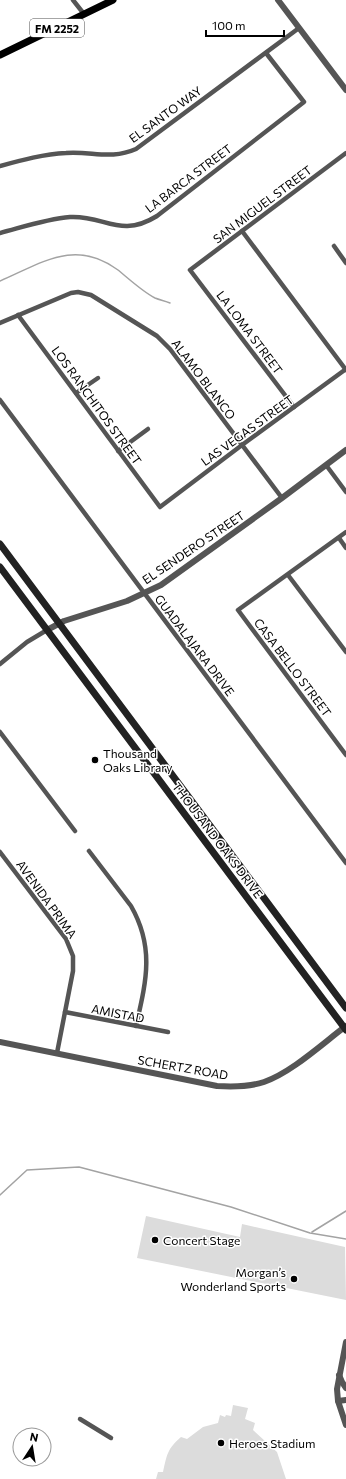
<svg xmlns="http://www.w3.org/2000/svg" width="346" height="1479" font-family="Commissioner,sans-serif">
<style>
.green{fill:#dcdcdc}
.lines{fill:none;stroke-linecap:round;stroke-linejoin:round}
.stream{stroke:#a3a3a3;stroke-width:1.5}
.minor{stroke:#555;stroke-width:4.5}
.tertiary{stroke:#555;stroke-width:6}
.secondary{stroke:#222;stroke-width:7}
.primary{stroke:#000;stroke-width:7}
.poi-dot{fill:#000;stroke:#fff;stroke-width:1.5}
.labels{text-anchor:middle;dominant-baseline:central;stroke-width:3;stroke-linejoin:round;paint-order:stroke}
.shield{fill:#fff;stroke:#4c4c4c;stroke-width:1}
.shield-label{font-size:11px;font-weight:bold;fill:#000}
.street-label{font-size:12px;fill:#000;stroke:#fff}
.poi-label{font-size:12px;fill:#000;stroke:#fff;text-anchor:start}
</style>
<rect width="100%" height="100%" fill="#fff"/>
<g class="green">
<path d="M 146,1216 L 240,1237 L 242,1224 L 345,1247 L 346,1300 L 137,1258 Z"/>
<path d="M 233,1405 L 248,1408 L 245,1419 L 255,1423 L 253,1430 L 277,1452 L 286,1479 L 156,1479 L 158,1472 L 163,1472 C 167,1455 167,1449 181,1437 L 187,1439 L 203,1427 L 218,1423 L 220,1415 L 225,1417 L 226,1415 L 231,1416 Z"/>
</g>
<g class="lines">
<g class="stream">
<path d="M 0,281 C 42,263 75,238 118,270 C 129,279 143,292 155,298 C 160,300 165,301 170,303"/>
<path d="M 0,1195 L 27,1170 L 79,1167 L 231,1207 L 310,1233 L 346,1239"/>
<path d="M 312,1232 L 346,1211"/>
</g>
<g class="minor">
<path d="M 73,0 L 84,14"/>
<path d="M 0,166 C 22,160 44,154 66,153 C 92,151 111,160 136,149 L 299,28"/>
<path d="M 242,231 L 346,370"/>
<path d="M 0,233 C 23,227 46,219 70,217 C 105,215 120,239 157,216 L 304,102 L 266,53"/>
<path d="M 334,246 L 346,263"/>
<path d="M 18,315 L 160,507 L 242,445 L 346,369"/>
<path d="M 0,323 L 71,293 L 78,292 L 91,295 L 157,336 L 170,349 L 282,498"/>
<path d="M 76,393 L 98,378"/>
<path d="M 0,400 L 346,863"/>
<path d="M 294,407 L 190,270 L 346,153"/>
<path d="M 118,451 L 148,429"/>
<path d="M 326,465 L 346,492"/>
<path d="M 346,532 L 238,610 L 346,755"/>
<path d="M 339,538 L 346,548"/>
<path d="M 288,575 L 346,652"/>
<path d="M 0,664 L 27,642 L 47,630"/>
<path d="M 0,732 L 75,831"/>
<path d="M 89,851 L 131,906 C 155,948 146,982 136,1026"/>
<path d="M 0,852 L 66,939 L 73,956 L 73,971 L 57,1053"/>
<path d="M 65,1012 L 168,1032"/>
<path d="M 80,1419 L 111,1438"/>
</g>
<g class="tertiary">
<path d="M 278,0 L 346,90"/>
<path d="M 47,630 L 64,621 L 127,601 L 161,585 L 282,498 L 346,450"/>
<path d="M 0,1042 L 217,1086 C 233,1087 249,1087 264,1082 C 292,1072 322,1044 346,1026"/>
<path d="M 346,1342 L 337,1389 L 338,1401 L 346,1425"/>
<path d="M 339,1375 L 342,1382 L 346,1388"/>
<path d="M 338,1401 L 346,1400"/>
</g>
<g class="secondary">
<path d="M 0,544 L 346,1008"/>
<path d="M 0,567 L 346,1030"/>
</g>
<path class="primary" d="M 0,55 L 113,0"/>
</g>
<g class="poi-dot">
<circle cx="95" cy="760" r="4"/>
<circle cx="155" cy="1240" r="4"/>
<circle cx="294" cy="1279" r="4"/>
<circle cx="221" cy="1443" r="4"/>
</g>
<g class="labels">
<rect class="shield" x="30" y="19" width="54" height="18" rx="3"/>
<g class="shield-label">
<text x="57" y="28">FM 2252</text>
</g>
<g class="street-label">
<text transform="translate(165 114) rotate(-36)">EL SANTO WAY</text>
<text transform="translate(188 178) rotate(-37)">LA BARCA STREET</text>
<text transform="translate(262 204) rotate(-37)">SAN MIGUEL STREET</text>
<text transform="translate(250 332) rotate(53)">LA LOMA STREET</text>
<text transform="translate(204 379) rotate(53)">ALAMO BLANCO</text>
<text transform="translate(97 405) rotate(54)">LOS RANCHITOS STREET</text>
<text transform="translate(247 430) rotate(-36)">LAS VEGAS STREET</text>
<text transform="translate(193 547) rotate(-34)">EL SENDERO STREET</text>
<text transform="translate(195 645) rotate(53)">GUADALAJARA DRIVE</text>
<text transform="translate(293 667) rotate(53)">CASA BELLO STREET</text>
<text transform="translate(218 840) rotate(53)">THOUSAND OAKS DRIVE</text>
<text transform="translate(47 899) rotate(54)">AVENIDA PRIMA</text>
<text transform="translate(118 1013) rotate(11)">AMISTAD</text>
<text transform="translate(183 1067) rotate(10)">SCHERTZ ROAD</text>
</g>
<g class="poi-label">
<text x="103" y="753">Thousand<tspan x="103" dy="14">Oaks Library</tspan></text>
<text x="163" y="1240">Concert Stage</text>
<text x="286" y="1272" text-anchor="end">Morgan’s<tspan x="286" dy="14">Wonderland Sports</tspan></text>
<text x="229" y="1443">Heroes Stadium</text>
</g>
</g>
<g transform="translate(32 1447) rotate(12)"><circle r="19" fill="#ffffff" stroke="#999999"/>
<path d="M0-3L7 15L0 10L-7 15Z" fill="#000000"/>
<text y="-6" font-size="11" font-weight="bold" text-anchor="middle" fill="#000000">N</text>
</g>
<path d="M206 30v6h78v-6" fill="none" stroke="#000000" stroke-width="2"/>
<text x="212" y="30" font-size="12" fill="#000000" stroke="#ffffff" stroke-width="3" paint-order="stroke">100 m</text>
</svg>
